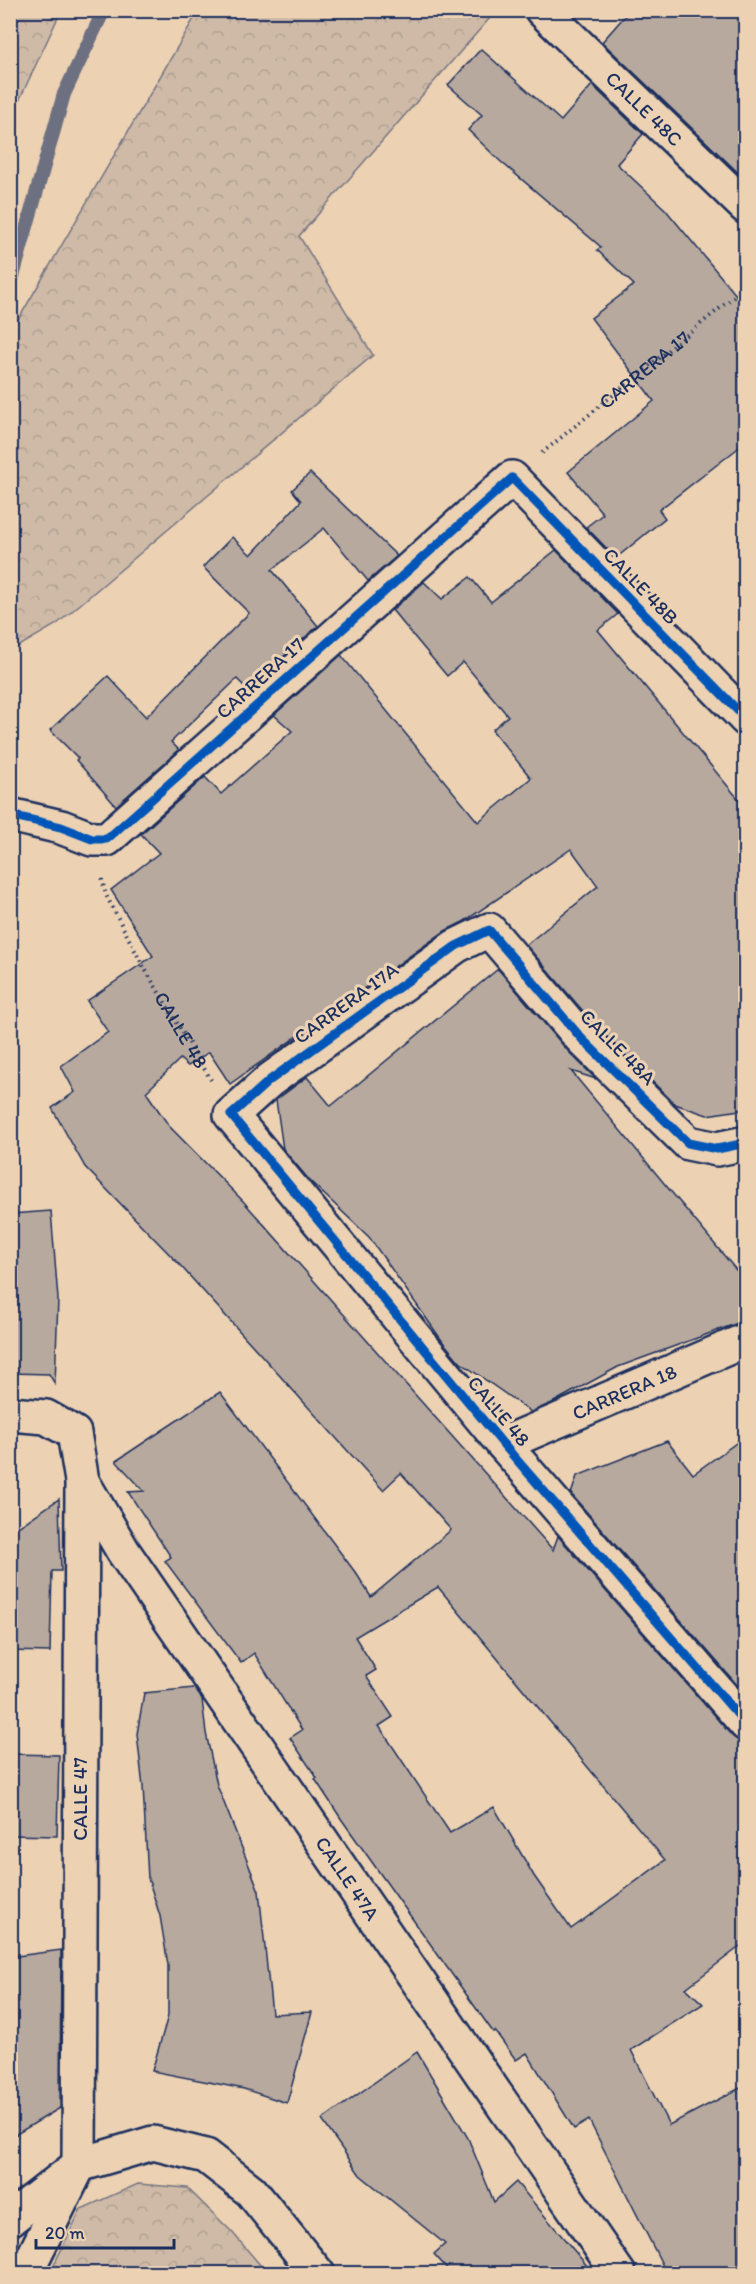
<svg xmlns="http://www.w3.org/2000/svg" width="756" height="2284" font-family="Itim,sans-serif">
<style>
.forest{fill:url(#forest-crowns);stroke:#747482;stroke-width:1.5}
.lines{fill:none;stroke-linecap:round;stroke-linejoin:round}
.stream{stroke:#6d6f80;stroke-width:14}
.building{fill:#b8a99e;stroke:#1b2f5e;stroke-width:1.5;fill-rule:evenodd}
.minor-casing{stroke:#1b2f5e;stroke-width:38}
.tertiary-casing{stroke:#1b2f5e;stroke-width:38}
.path{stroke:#1b2f5e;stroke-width:4;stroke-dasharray:1.5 4.5;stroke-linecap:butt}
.minor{stroke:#ecd2b3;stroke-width:33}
.tertiary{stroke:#ecd2b3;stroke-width:33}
.cycleway-casing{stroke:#ecd2b3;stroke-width:13}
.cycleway{stroke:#0057b8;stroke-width:9}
.labels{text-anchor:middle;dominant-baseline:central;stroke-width:6;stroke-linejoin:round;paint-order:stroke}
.street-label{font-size:20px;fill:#1b2f5e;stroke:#ecd2b3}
</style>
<defs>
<pattern id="forest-crowns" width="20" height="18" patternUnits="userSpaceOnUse" patternTransform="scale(1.5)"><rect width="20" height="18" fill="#cebaa7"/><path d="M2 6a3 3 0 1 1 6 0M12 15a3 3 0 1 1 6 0" fill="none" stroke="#b0a092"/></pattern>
</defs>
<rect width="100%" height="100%" fill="#ecd2b3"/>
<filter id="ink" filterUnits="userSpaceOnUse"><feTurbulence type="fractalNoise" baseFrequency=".0167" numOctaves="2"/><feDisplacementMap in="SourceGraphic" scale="12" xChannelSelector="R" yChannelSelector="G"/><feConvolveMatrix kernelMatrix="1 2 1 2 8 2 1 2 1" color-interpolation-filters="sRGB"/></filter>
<g filter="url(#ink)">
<g class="forest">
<path d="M 11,10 L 61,11 L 11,118 L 10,11 Z"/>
<path d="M 199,10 L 496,11 L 299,236 L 373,355 L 57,624 L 11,651 L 11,332 Z"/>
<path d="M 138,2184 L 187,2188 L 232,2232 L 267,2273 L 50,2273 L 81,2209 Z"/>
</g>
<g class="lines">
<path class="stream" d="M 10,287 L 64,94 L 104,10"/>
</g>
<g class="building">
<path d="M 630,10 L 746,10 L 746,180 L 602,42 Z"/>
<path d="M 481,49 L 561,121 L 592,85 L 643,134 L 617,164 L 665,209 L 746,307 L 746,442 L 659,510 L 665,518 L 616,558 L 586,527 L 603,514 L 568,472 L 654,401 L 591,318 L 634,285 L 597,250 L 601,247 L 500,161 L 468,130 L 482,115 L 448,85 Z"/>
<path d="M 310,473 L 397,556 L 368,581 L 324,528 L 272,570 L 318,626 L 247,689 L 237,679 L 171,742 L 179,750 L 116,806 L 76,760 L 78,758 L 50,730 L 108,676 L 146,717 L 249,613 L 203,567 L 232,537 L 251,555 L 301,501 L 292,490 Z"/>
<path d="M 556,550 L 618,614 L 598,630 L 746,808 L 746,1109 L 707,1115 L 675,1104 L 596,1026 L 526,945 L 598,886 L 571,849 L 463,922 L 445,931 L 230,1084 L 209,1052 L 188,1066 L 180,1059 L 146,1092 L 169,1126 L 243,1201 L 553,1550 L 558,1536 L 732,1736 L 739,1741 L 746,1742 L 746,1942 L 686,1988 L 703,2004 L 631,2050 L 669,2125 L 746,2085 L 746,2274 L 667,2274 L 589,2120 L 574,2129 L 527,2053 L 516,2060 L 495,2031 L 493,2032 L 342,1820 L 315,1779 L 317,1778 L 290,1738 L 302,1730 L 254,1653 L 241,1663 L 165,1561 L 171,1557 L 128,1492 L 144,1491 L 116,1461 L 220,1392 L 358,1576 L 371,1597 L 451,1530 L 401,1473 L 383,1490 L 177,1262 L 85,1167 L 52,1108 L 75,1092 L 61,1066 L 108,1032 L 87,1001 L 153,956 L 111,890 L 159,853 L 141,834 L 205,777 L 221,794 L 292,731 L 274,715 L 341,655 L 478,822 L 531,778 L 492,730 L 508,716 L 463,662 L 447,676 L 392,610 L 424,582 L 442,599 L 470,577 L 491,602 ZM 438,1587 L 665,1860 L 571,1929 L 534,1876 L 494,1807 L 450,1833 L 379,1726 L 393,1717 L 366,1676 L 376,1670 L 355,1637 Z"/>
<path d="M 498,969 L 568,1051 L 596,1079 L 571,1071 L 746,1282 L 746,1320 L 618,1367 L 552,1403 L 531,1412 L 460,1362 L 443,1342 L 369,1237 L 310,1181 L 283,1149 L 276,1100 L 307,1077 L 331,1106 Z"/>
<path d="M 51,1211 L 58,1299 L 55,1384 L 49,1374 L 10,1373 L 10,1305 L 18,1305 L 11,1214 Z"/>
<path d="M 746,1436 L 746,1695 L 571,1494 L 577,1476 L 667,1441 L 693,1474 Z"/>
<path d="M 59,1499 L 61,1571 L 52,1571 L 50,1652 L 10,1651 L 11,1532 Z"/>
<path d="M 194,1688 L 202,1699 L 206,1733 L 217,1785 L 259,1891 L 272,2014 L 312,2012 L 287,2103 L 244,2089 L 152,2071 L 168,2016 L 168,1965 L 160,1916 L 148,1878 L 143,1787 L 137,1734 L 144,1693 Z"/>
<path d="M 10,1754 L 59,1755 L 57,1836 L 10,1835 Z"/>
<path d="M 61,1950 L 60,2108 L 10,2138 L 10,1957 Z"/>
<path d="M 417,2052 L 468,2138 L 494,2202 L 516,2182 L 594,2274 L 452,2274 L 434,2254 L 445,2244 L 360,2175 L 322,2120 Z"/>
</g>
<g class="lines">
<defs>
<g id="minor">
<path id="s3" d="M 542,10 L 746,207"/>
<path d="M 10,1414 L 46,1417 L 74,1433 L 82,1481 L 79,2165 L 25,2274"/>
<path id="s4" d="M 503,1444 L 746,1340"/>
<path id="s5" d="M 82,1481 L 123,1551 L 619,2274"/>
</g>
<g id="tertiary">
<path d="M 10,815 L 61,827 L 92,839 L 107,839 L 512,478 L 746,719"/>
<path d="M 746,1143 L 717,1149 L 688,1143 L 582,1039 L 489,930 L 456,946 L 270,1080 L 231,1115 L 503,1444 L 746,1724"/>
<path d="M 10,2219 L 79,2165 L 153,2143 L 206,2156 L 251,2191 L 318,2274"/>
</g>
</defs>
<use href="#minor" class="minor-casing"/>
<use href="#tertiary" class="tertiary-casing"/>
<g class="path">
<path id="s1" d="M 542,453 L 746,287"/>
<path id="s2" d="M 102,879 L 106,895 L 142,964 L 211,1080"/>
</g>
<use href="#minor" class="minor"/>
<use href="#tertiary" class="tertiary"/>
<defs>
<g id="cycleway">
<path d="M 10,815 L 61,827 L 92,839 L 107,839 L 512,478 L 746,719"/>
<path d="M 746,1143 L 717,1149 L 688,1143 L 582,1039 L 489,930 L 456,946 L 270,1080 L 231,1115 L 503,1444 L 746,1724"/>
</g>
</defs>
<use href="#cycleway" class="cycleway-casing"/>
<use href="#cycleway" class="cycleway"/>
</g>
</g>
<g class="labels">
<g class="street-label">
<text stroke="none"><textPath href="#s3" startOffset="142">CALLE 48C</textPath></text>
<text stroke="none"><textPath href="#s1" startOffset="132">CARRERA 17</textPath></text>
<text transform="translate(641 586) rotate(46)">CALLE 48B</text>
<text transform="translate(260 678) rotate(-42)">CARRERA 17</text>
<text transform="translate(346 1003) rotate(-36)">CARRERA 17A</text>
<text stroke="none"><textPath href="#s2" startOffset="171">CALLE 48</textPath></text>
<text transform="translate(618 1047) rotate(45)">CALLE 48A</text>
<text stroke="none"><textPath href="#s4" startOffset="132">CARRERA 18</textPath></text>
<text transform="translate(499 1411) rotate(50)">CALLE 48</text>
<text transform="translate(80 1799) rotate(-90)">CALLE 47</text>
<text stroke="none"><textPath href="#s5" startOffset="478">CALLE 47A</textPath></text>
</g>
</g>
<rect width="756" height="2284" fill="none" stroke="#ecd2b3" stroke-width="36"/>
<rect x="18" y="18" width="720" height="2248" fill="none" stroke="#1b2f5e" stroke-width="2" filter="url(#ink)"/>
<path d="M36 2239v9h138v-9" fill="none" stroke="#1b2f5e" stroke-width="3"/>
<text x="45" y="2239" font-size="18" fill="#1b2f5e" stroke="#ecd2b3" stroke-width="4.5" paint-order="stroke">20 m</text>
</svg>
